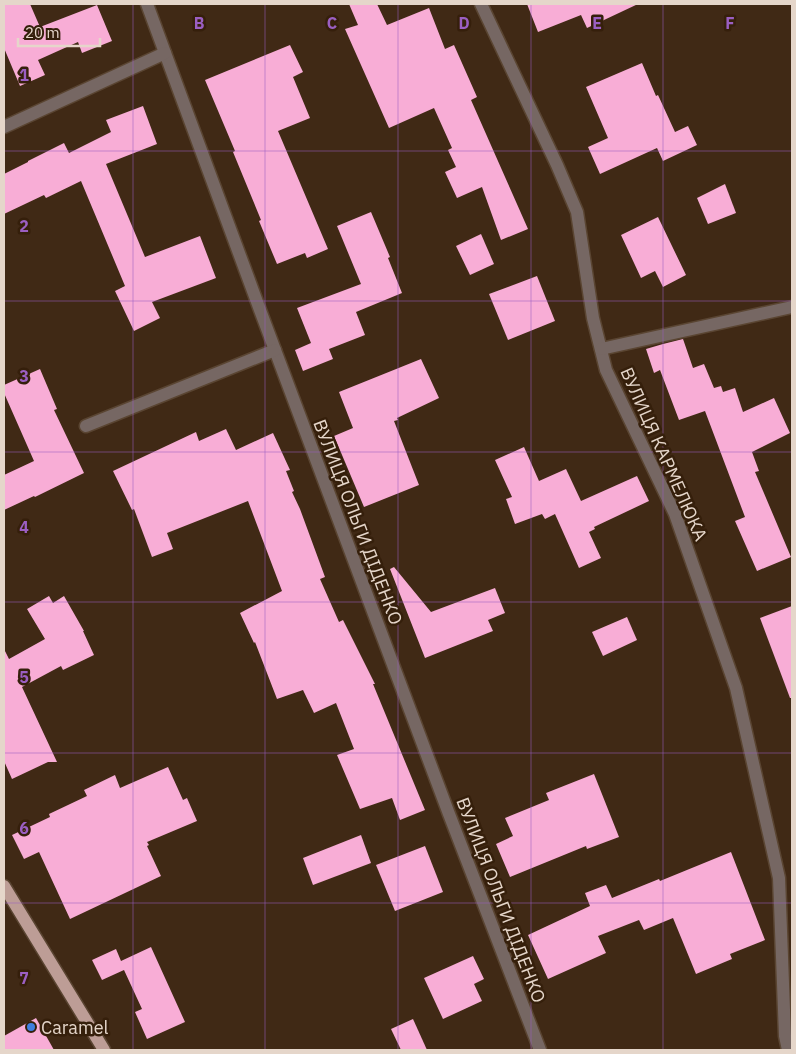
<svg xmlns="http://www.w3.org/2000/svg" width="796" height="1054" font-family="'IBM Plex Sans',sans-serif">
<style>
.building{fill:#f8add6}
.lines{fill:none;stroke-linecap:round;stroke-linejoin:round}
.minor-casing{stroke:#5a4532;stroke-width:15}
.major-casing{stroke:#5a4532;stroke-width:15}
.minor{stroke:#766763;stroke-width:12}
.major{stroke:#bd9d96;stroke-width:12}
.grid{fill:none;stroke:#9b5fc2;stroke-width:1;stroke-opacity:0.55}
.shop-dot{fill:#3f7fe0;stroke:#351f0b;stroke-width:2}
.labels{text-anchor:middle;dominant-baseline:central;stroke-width:5;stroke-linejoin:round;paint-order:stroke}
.street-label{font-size:18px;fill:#e5d6ca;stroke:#351f0b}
.poi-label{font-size:18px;fill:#e5d6ca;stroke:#351f0b;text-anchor:start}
.grid-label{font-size:16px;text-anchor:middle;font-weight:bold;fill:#9b5fc2;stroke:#351f0b;stroke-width:5;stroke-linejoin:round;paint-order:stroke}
</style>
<rect width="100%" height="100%" fill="#402915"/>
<g class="building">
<path d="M 4,4 L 30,4 L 40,27 L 97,5 L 112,41 L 82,53 L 78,42 L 38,60 L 45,75 L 20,86 L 4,48 Z"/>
<path d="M 349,4 L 377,4 L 387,25 L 429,8 L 445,49 L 454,45 L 477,97 L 471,100 L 528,229 L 501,240 L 482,187 L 457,198 L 445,172 L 456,167 L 448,150 L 452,148 L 434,108 L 389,128 L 345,29 L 358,25 Z"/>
<path d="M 527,4 L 638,4 L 587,28 L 581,15 L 538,32 Z"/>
<path d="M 290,45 L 303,72 L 293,77 L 310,118 L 278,131 L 328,249 L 307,258 L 305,253 L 277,264 L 259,221 L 261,220 L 233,152 L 235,151 L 205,80 Z"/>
<path d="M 642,63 L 656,96 L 658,95 L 675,132 L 688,126 L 697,145 L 663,161 L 657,148 L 600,174 L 588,147 L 608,138 L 586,87 Z"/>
<path d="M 143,106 L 157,144 L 106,164 L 145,257 L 200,236 L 216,278 L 152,302 L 160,318 L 134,331 L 115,291 L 125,286 L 81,181 L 46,198 L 44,195 L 4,214 L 4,174 L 28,162 L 28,161 L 64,143 L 69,153 L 111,132 L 106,120 Z"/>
<path d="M 725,184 L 736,213 L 708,224 L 697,198 Z"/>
<path d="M 371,212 L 390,257 L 388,258 L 402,293 L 356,312 L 365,335 L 329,349 L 333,359 L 303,371 L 295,350 L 311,343 L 297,308 L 361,284 L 337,226 Z"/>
<path d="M 658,217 L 686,275 L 663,287 L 655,271 L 641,278 L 621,235 Z"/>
<path d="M 481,234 L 494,264 L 470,275 L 456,246 Z"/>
<path d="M 537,276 L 555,321 L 508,340 L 489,294 Z"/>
<path d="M 683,339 L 693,368 L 704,364 L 714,388 L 721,386 L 723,392 L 735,388 L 743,412 L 774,398 L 790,433 L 752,452 L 759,471 L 755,472 L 791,557 L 757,571 L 735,521 L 745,517 L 705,411 L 679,420 L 660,370 L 654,373 L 646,349 L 663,344 Z"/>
<path d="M 421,359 L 439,398 L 397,418 L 398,420 L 394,421 L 419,485 L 364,507 L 334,436 L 353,428 L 339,392 Z"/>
<path d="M 40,369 L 57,409 L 54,410 L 84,473 L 35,497 L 34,496 L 4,510 L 4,475 L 34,461 L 4,393 L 4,385 Z"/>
<path d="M 226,429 L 236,450 L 273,433 L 290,470 L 286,471 L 294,491 L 292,492 L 300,509 L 325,577 L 320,579 L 339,622 L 343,620 L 375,684 L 373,684 L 425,810 L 400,820 L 392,798 L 360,809 L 337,755 L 354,749 L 336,703 L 314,713 L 303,690 L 277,699 L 255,642 L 254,643 L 240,613 L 282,591 L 248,501 L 167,533 L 173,549 L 152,557 L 134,509 L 132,510 L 113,471 L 196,432 L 199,441 Z"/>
<path d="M 524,447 L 539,481 L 566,469 L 581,501 L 637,476 L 649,501 L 594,527 L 595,529 L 589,532 L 601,558 L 579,568 L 555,514 L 545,519 L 542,514 L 515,524 L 506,499 L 512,497 L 495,460 Z"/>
<path d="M 394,567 L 431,612 L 495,588 L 505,613 L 488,620 L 493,631 L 425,658 L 390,569 Z"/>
<path d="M 49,596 L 53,603 L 64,596 L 84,631 L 83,631 L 94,655 L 63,670 L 61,666 L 22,687 L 57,762 L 48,762 L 12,779 L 4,761 L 4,649 L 9,659 L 45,639 L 27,609 Z"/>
<path d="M 792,606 L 792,698 L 790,698 L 760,618 Z"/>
<path d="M 627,617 L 637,640 L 603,656 L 592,632 Z"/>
<path d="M 168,767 L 183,800 L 187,798 L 197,821 L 147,842 L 149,845 L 147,846 L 161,876 L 70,919 L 39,852 L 24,859 L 12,835 L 50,817 L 49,814 L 87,796 L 84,790 L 115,775 L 120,788 Z"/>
<path d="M 594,774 L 619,837 L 587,849 L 586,846 L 510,877 L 496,844 L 513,836 L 505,818 L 549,800 L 546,793 Z"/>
<path d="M 361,835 L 371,863 L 313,885 L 303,858 Z"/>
<path d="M 425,846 L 443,892 L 395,911 L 376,865 Z"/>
<path d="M 731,852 L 765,940 L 730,954 L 732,959 L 696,974 L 673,918 L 644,930 L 639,920 L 598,936 L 606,953 L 548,979 L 528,935 L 590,906 L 585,893 L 606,885 L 612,898 L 659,879 L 660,881 Z"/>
<path d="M 151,947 L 185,1022 L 147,1039 L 135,1012 L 142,1009 L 124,970 L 102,980 L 92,960 L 116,949 L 121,961 Z"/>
<path d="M 473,956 L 484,979 L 474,984 L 482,1001 L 443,1019 L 424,978 Z"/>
<path d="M 36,1018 L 54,1050 L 4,1050 L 4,1036 Z"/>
<path d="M 413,1019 L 427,1050 L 401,1050 L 391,1029 Z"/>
</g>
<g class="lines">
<defs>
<g id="minor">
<path d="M 147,4 L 260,310 L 449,814 L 540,1050"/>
<path d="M 481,4 L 557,165 L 577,212 L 593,318 L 606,370 L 675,514 L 736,688 L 779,878 L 785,1036 L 788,1050"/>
<path d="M 4,127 L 165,53"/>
<path d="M 601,349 L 792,307"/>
<path d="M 86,426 L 275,350"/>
</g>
<path id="major" d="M 4,886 L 104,1050"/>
</defs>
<use href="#minor" class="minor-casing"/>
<use href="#major" class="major-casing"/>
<use href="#minor" class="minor"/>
<use href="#major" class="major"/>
</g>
<path class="grid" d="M 133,4 L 133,1050M 265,4 L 265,1050M 398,4 L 398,1050M 531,4 L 531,1050M 663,4 L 663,1050M 4,151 L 792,151M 4,301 L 792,301M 4,452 L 792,452M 4,602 L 792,602M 4,753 L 792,753M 4,903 L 792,903"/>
<circle class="shop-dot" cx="31" cy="1027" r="5"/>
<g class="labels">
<g class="street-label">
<text transform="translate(664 454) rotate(66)">ВУЛИЦЯ КАРМЕЛЮКА</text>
<text transform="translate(358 522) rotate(69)">ВУЛИЦЯ ОЛЬГИ ДІДЕНКО</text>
<text transform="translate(501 900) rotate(69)">ВУЛИЦЯ ОЛЬГИ ДІДЕНКО</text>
</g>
<g class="poi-label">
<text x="41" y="1027">Caramel</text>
</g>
</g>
<g class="grid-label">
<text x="199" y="29">B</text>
<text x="332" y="29">C</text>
<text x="464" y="29">D</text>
<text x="597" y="29">E</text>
<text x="730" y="29">F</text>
<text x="24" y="81">1</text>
<text x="24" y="232">2</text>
<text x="24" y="382">3</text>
<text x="24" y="533">4</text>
<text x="24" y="683">5</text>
<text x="24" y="834">6</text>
<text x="24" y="984">7</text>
</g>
<rect width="796" height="1054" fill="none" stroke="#e5d6ca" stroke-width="10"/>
<path d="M18 38v8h82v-8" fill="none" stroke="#e5d6ca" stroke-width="2.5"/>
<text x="25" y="38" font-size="15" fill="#e5d6ca" stroke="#351f0b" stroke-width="4" paint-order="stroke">20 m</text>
</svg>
